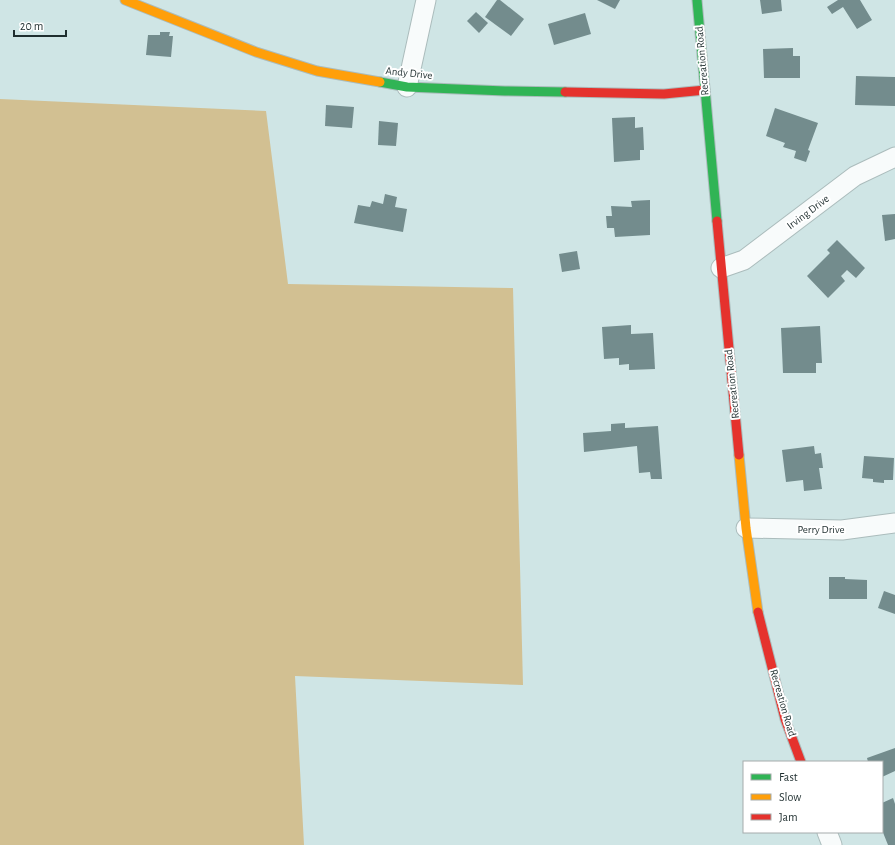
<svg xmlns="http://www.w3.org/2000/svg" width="895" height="845" font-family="'Alegreya Sans',sans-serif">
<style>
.forest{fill:#d2c092}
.building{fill:#738c8d}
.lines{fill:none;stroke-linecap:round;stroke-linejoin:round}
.street-casing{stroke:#abbcbc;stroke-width:21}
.fast-casing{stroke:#abbcbc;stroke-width:11}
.slow-casing{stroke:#abbcbc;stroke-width:11}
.jam-casing{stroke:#abbcbc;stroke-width:11}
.street{stroke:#f8fbfb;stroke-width:19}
.fast{stroke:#30b455;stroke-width:9}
.slow{stroke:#ff9f0a;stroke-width:9}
.jam{stroke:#e5322d;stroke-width:9}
.labels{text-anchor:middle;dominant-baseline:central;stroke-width:4;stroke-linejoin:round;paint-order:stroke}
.street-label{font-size:11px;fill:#1f2e2f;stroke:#fff}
</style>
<rect width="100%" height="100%" fill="#cfe5e5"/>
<path class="forest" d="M 0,99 L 266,111 L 288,284 L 513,288 L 523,685 L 295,676 L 304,845 L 0,845 Z"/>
<g class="building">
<path d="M 497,0 L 500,0 L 524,19 L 511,36 L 485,17 Z"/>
<path d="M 597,0 L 620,0 L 615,9 Z"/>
<path d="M 760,0 L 781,0 L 782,11 L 762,14 Z"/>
<path d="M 838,0 L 860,0 L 872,20 L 857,29 L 843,7 L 832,14 L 827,7 Z"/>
<path d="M 476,12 L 488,23 L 479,33 L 467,21 Z"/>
<path d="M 585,13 L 591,34 L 554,45 L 548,24 Z"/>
<path d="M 160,32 L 170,32 L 169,36 L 173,36 L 171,57 L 146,55 L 148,35 L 160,35 Z"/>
<path d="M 793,48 L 793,56 L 800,56 L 800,78 L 764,78 L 763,49 Z"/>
<path d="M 856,76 L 895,77 L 895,106 L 855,105 Z"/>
<path d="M 326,105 L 354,107 L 352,128 L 325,126 Z"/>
<path d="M 775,108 L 818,123 L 808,150 L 810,151 L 806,162 L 794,158 L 796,151 L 783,147 L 785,143 L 766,136 Z"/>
<path d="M 635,117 L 635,128 L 643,127 L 644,150 L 640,150 L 640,160 L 614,162 L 612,118 Z"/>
<path d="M 379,121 L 398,123 L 396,146 L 378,145 Z"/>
<path d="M 385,194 L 397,197 L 395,207 L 407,209 L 403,232 L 354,223 L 358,205 L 370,207 L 372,201 L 383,204 Z"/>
<path d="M 650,200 L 650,235 L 615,237 L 614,228 L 607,228 L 606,216 L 612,216 L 611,206 L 632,207 L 631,201 Z"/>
<path d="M 895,214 L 895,239 L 885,241 L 882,215 Z"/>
<path d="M 837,240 L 865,268 L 856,278 L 847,270 L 841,276 L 845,281 L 828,298 L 807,276 L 830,253 L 827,250 Z"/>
<path d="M 577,251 L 580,269 L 562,272 L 559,254 Z"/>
<path d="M 631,325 L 631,334 L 653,333 L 655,369 L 629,370 L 629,364 L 619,365 L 619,358 L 604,359 L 602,327 Z"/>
<path d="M 820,326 L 822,363 L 816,363 L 816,373 L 783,373 L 781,328 Z"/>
<path d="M 625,423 L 625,428 L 658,426 L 662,479 L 651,479 L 650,472 L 639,473 L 637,446 L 584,452 L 583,433 L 611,431 L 611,424 Z"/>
<path d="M 814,446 L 815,454 L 821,453 L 823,468 L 819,468 L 822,489 L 804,491 L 803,480 L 786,482 L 782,450 Z"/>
<path d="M 864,456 L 894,458 L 893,480 L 884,480 L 884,483 L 873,482 L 873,479 L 862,478 Z"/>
<path d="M 829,577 L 845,577 L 845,579 L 867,580 L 867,599 L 829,599 Z"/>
<path d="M 884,591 L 895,595 L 895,614 L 878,608 Z"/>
<path d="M 895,748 L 895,771 L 882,777 L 882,762 L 868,762 L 867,758 Z"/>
<path d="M 893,798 L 895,804 L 895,845 L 888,845 L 882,830 L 882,803 Z"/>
</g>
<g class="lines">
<defs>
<g id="street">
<path d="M 407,87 L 426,0"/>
<path d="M 721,268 L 744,260 L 855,176 L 895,157"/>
<path d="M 746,528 L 842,530 L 895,523"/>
<path d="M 827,832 L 832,845"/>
</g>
<g id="fast">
<path d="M 697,0 L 717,221"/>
<path d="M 380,82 L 407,87 L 505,91 L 565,92"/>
</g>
<g id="slow">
<path d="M 125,0 L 256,52 L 317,71 L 380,82"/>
<path d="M 739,455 L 746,528 L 758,612"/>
</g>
<g id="jam">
<path d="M 565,92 L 664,94 L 705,90"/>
<path d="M 717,221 L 739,455"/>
<path d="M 758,612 L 785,719 L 801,762"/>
</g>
</defs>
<use href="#street" class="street-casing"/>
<use href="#fast" class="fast-casing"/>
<use href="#slow" class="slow-casing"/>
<use href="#jam" class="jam-casing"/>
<use href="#street" class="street"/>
<use href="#fast" class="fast"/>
<use href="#slow" class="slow"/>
<use href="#jam" class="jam"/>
</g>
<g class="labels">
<g class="street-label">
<text transform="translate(702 61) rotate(-95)">Recreation Road</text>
<text transform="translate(409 73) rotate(6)">Andy Drive</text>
<text transform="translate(808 212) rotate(-37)">Irving Drive</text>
<text transform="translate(732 384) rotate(-96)">Recreation Road</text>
<text x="821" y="529">Perry Drive</text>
<text transform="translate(783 703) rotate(74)">Recreation Road</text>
</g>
</g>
<rect x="743" y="761" width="140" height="72" fill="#ffffff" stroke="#a5abac"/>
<rect x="751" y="774" width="20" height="6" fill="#30b455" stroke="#a5abac"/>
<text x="779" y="781" font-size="12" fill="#1f2e2f">Fast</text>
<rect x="751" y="794" width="20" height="6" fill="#ff9f0a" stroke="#a5abac"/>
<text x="779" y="801" font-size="12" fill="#1f2e2f">Slow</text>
<rect x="751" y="814" width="20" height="6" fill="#e5322d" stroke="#a5abac"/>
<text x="779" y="821" font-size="12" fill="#1f2e2f">Jam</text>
<path d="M14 30v6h52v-6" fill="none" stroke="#1f2e2f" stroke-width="2"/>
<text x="20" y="30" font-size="12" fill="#1f2e2f" stroke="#ffffff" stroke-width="3" paint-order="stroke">20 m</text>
</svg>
